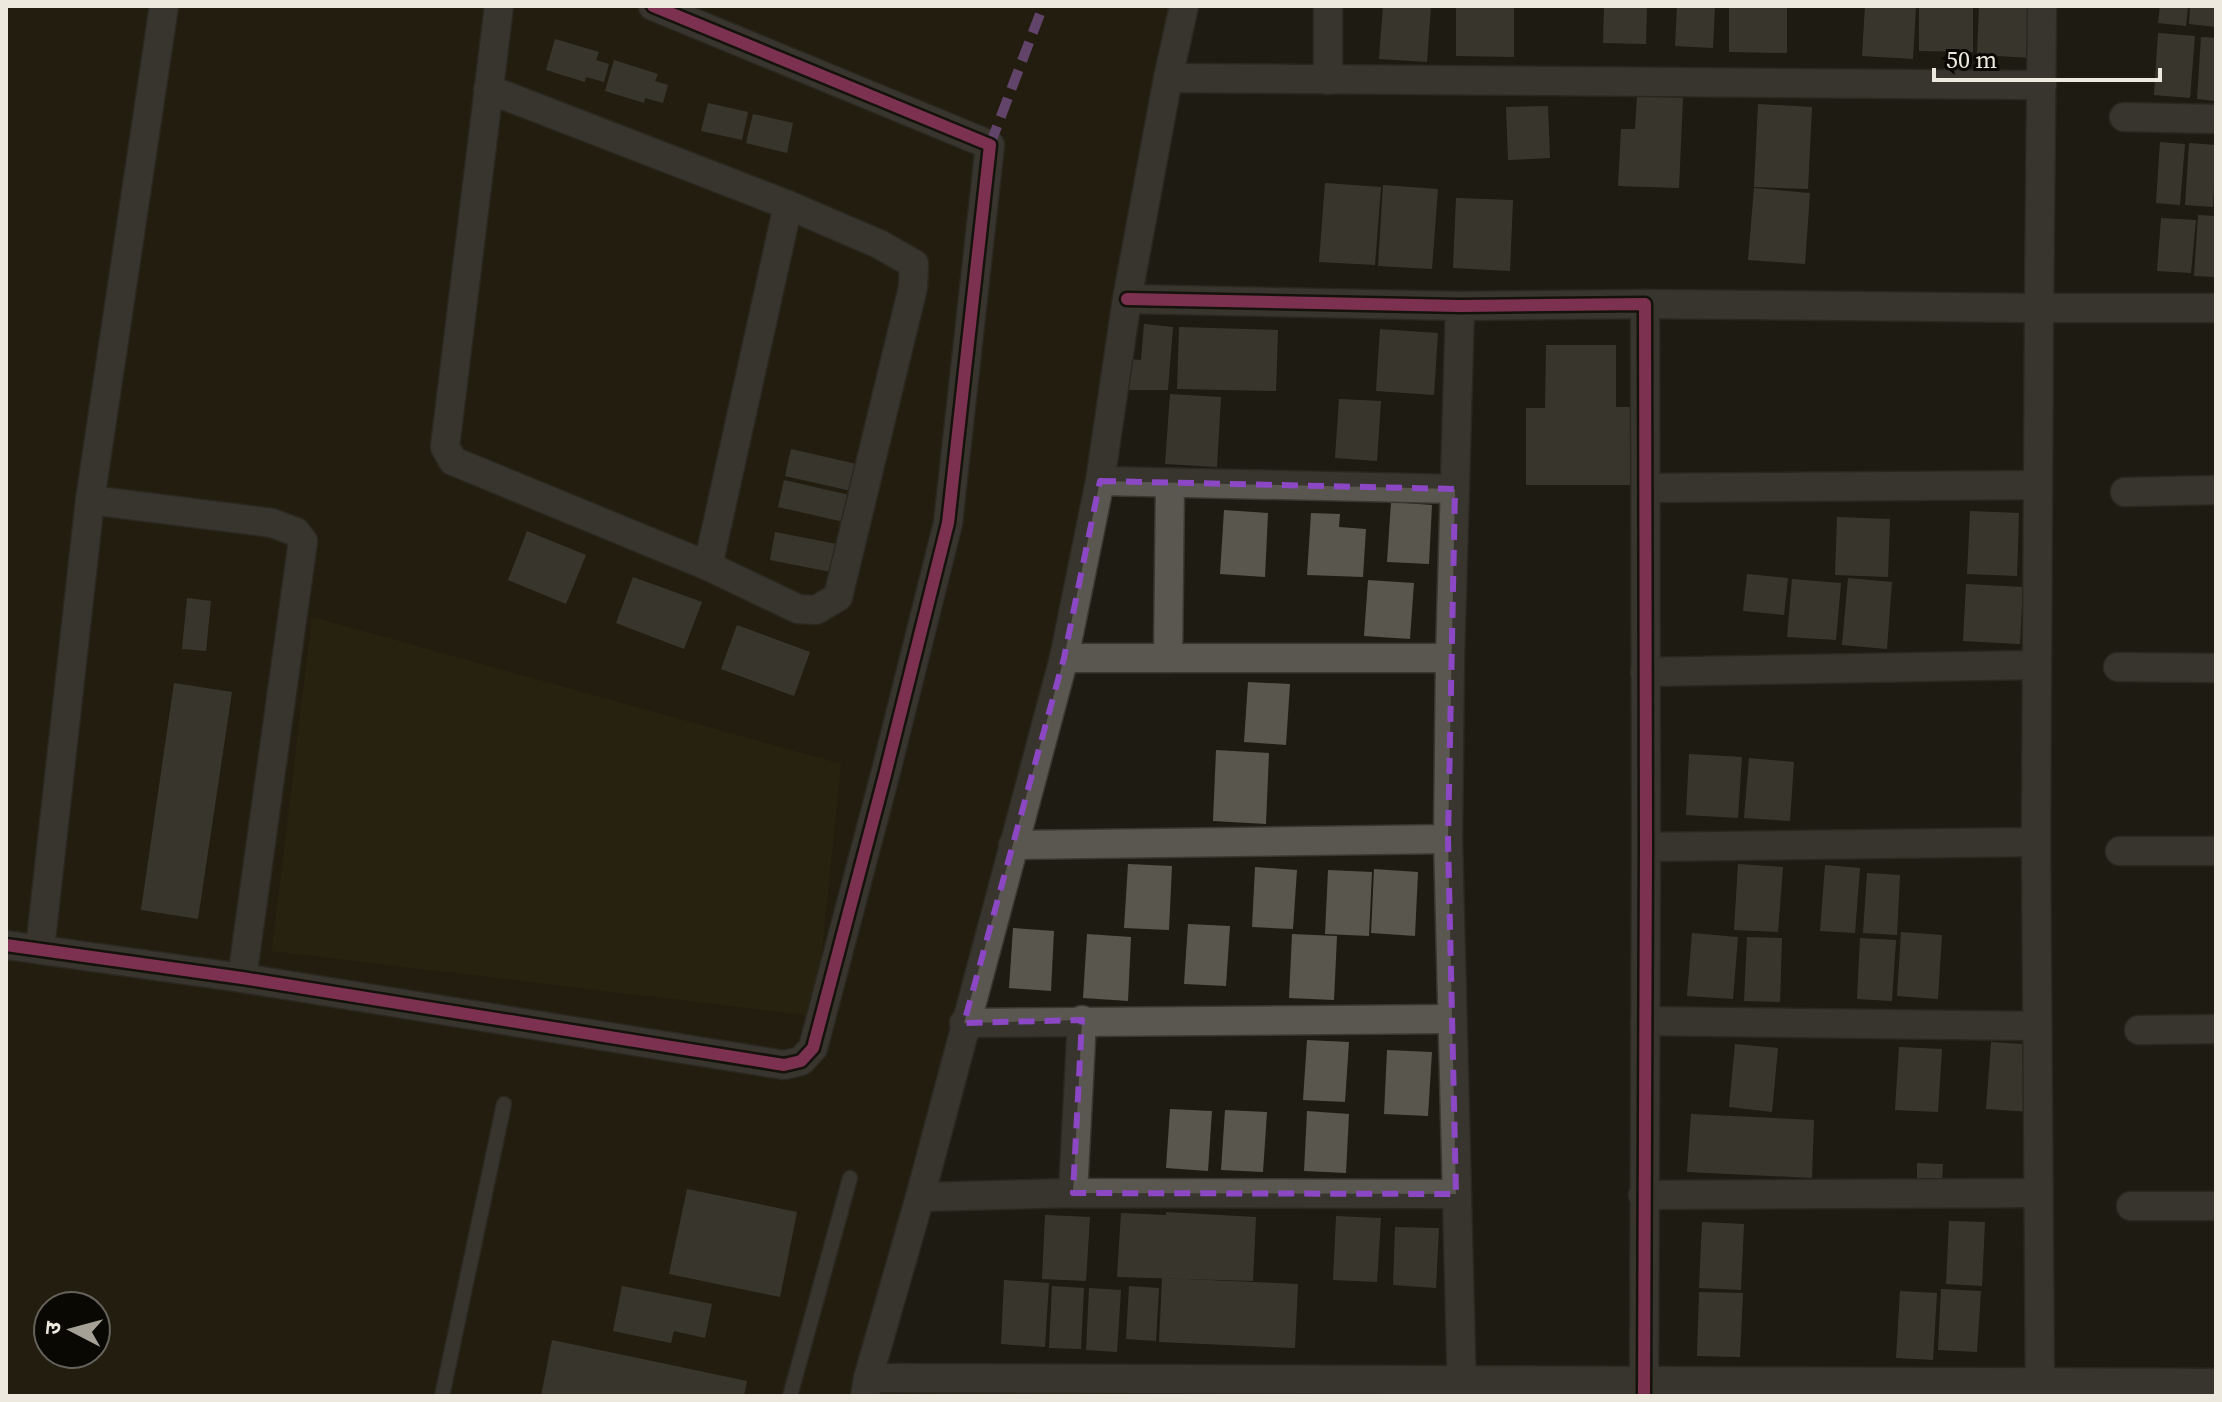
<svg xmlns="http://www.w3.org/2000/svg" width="2222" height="1402" font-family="'Source Serif 4','Noto Sans Devanagari',serif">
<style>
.built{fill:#29210b;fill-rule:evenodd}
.green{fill:#342a0f}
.building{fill:#59564e}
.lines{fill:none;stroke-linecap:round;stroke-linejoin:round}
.service-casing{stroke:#3a3730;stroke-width:17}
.minor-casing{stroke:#3a3730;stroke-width:31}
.service{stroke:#5a5650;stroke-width:14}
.minor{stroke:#5a5650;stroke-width:28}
.quiet{stroke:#b673d3;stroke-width:10;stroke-dasharray:20 10;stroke-linecap:butt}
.cycleway-casing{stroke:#0a0803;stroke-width:17}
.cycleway{stroke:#ef4d9e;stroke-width:12}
.marked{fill:none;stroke:#8c48c4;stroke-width:6;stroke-dasharray:16 10;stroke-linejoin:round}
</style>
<rect width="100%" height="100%" fill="#1e1b12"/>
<path class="built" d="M 6,6 L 1172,6 L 1088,578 L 863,1396 L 6,1396 ZM 48,1306 L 96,1306 L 96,1354 L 48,1354 Z"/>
<path class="green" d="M 312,617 L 841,764 L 815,1016 L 272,951 Z"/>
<g class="building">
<path d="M 1383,6 L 1431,6 L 1427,62 L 1379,59 Z"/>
<path d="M 1456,6 L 1514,6 L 1514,57 L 1456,56 Z"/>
<path d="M 1604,6 L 1647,6 L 1646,44 L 1603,43 Z"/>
<path d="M 1677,6 L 1715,6 L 1713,48 L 1675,46 Z"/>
<path d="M 1729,6 L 1787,6 L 1787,53 L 1729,52 Z"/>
<path d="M 1865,6 L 1916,6 L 1913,59 L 1862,56 Z"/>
<path d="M 1919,6 L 1973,6 L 1973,52 L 1919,51 Z"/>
<path d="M 1979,6 L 2037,6 L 2034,58 L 1977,55 Z"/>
<path d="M 2160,6 L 2188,6 L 2186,26 L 2158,23 Z"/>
<path d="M 2190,6 L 2216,6 L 2216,27 L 2189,24 Z"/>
<path d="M 2158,33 L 2195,36 L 2190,98 L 2154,95 Z"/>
<path d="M 2201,37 L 2216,38 L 2216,101 L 2197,99 Z"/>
<path d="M 555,39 L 599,52 L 596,60 L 609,64 L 604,82 L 586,77 L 585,82 L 546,70 Z"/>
<path d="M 614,60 L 658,74 L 655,81 L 668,85 L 663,103 L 645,98 L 644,103 L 605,91 Z"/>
<path d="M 1637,96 L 1683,98 L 1679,188 L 1618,186 L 1621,129 L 1635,129 Z"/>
<path d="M 708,103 L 748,112 L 742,140 L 701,131 Z"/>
<path d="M 1758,104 L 1812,107 L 1808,189 L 1754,187 Z"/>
<path d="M 1548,106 L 1550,158 L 1508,160 L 1506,107 Z"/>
<path d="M 753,114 L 793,123 L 787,153 L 746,143 Z"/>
<path d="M 2160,142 L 2185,144 L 2180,205 L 2156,203 Z"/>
<path d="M 2189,143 L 2216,145 L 2213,207 L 2185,205 Z"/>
<path d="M 1325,183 L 1381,187 L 1375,265 L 1319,262 Z"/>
<path d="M 1383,185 L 1438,189 L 1432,269 L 1378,266 Z"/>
<path d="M 1754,188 L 1810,193 L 1805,264 L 1748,260 Z"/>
<path d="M 1456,198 L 1513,200 L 1510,271 L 1453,268 Z"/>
<path d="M 2198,215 L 2216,216 L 2216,277 L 2194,276 Z"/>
<path d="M 2161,218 L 2196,220 L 2191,273 L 2157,271 Z"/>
<path d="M 1144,324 L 1173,327 L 1168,390 L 1126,390 L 1129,359 L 1141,360 Z"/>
<path d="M 1179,327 L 1278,330 L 1276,391 L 1177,389 Z"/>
<path d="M 1380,329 L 1438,333 L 1434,395 L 1376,391 Z"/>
<path d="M 1546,345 L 1616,345 L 1616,407 L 1630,407 L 1630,485 L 1526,485 L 1526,408 L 1545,408 Z"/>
<path d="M 1170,394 L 1221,397 L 1217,467 L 1165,464 Z"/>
<path d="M 1339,399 L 1381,401 L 1377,461 L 1335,458 Z"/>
<path d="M 791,449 L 865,466 L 860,493 L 785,476 Z"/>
<path d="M 784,480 L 858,497 L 853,524 L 778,507 Z"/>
<path d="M 1391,502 L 1432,505 L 1429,564 L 1387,562 Z"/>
<path d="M 1224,510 L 1268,513 L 1265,577 L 1220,574 Z"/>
<path d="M 1970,511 L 2019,513 L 2017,576 L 1967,574 Z"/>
<path d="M 1311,513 L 1340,514 L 1339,527 L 1366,529 L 1363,577 L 1307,575 Z"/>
<path d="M 1837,517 L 1890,519 L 1888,577 L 1835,575 Z"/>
<path d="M 527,531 L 586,555 L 566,604 L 508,580 Z"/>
<path d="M 775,532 L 847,546 L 841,574 L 770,560 Z"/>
<path d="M 1747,574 L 1788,578 L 1784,615 L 1743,611 Z"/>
<path d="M 633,577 L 702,602 L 684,649 L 616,623 Z"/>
<path d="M 1848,578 L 1892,582 L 1887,649 L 1842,645 Z"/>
<path d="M 1792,579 L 1841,583 L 1836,640 L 1787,637 Z"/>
<path d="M 1368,580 L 1414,583 L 1410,639 L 1364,636 Z"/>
<path d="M 1966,584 L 2023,587 L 2020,644 L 1963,641 Z"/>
<path d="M 187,598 L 211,601 L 206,651 L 182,649 Z"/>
<path d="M 737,625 L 810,652 L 794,696 L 721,669 Z"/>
<path d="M 1248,682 L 1290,684 L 1286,745 L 1244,742 Z"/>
<path d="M 174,683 L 232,692 L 198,919 L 141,910 Z"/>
<path d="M 1216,750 L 1269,753 L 1266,824 L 1213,821 Z"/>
<path d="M 1689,754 L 1742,757 L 1738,818 L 1686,815 Z"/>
<path d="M 1749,758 L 1794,762 L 1790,821 L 1744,818 Z"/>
<path d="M 1128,864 L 1172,866 L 1169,930 L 1124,928 Z"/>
<path d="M 1738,864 L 1783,867 L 1778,932 L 1734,930 Z"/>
<path d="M 1825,865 L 1860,868 L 1855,933 L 1820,931 Z"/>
<path d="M 1255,867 L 1297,870 L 1293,929 L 1252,927 Z"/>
<path d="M 1374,869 L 1418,872 L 1415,936 L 1371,933 Z"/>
<path d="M 1328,870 L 1372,872 L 1369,936 L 1325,934 Z"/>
<path d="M 1867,873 L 1900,875 L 1897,935 L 1863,933 Z"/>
<path d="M 1188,924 L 1230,926 L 1226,986 L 1184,984 Z"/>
<path d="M 1013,928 L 1054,931 L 1051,991 L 1009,988 Z"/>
<path d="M 1901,932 L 1942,935 L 1938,999 L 1897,996 Z"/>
<path d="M 1692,933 L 1738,937 L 1733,999 L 1687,996 Z"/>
<path d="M 1087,934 L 1131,937 L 1128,1001 L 1083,998 Z"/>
<path d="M 1292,934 L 1337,936 L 1334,1000 L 1289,998 Z"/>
<path d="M 1747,937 L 1782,938 L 1780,1002 L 1744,1001 Z"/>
<path d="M 1860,938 L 1896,940 L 1892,1001 L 1857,999 Z"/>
<path d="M 1307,1040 L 1349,1042 L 1345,1102 L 1303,1100 Z"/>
<path d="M 1991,1042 L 2036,1045 L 2031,1112 L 1986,1109 Z"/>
<path d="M 1735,1044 L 1778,1048 L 1772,1112 L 1729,1107 Z"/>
<path d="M 1899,1047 L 1942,1049 L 1938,1112 L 1895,1110 Z"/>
<path d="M 1387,1050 L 1432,1052 L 1428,1116 L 1384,1114 Z"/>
<path d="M 1170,1109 L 1212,1111 L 1208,1171 L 1166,1168 Z"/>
<path d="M 1225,1110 L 1267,1112 L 1263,1172 L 1221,1170 Z"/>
<path d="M 1307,1111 L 1349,1114 L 1346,1173 L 1304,1171 Z"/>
<path d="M 1691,1114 L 1814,1120 L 1812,1178 L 1687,1172 Z"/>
<path d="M 1917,1163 L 1943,1164 L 1942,1183 L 1917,1182 Z"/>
<path d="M 687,1189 L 797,1212 L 780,1297 L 669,1274 Z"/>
<path d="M 1166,1212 L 1256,1217 L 1253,1281 L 1117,1277 L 1121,1213 L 1166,1215 Z"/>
<path d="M 1045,1215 L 1090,1217 L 1086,1281 L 1042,1279 Z"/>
<path d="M 1336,1216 L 1381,1218 L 1377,1282 L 1333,1280 Z"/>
<path d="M 1949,1221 L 1985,1222 L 1982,1286 L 1946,1284 Z"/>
<path d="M 1702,1222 L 1744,1224 L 1741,1290 L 1699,1288 Z"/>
<path d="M 1395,1227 L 1439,1228 L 1436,1288 L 1393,1285 Z"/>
<path d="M 1162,1278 L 1298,1284 L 1295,1348 L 1159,1342 Z"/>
<path d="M 1004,1280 L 1049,1283 L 1045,1347 L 1001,1344 Z"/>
<path d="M 622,1286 L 712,1304 L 705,1338 L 674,1331 L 671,1343 L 613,1331 Z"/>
<path d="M 1052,1286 L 1084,1288 L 1081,1349 L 1049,1348 Z"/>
<path d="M 1129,1286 L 1159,1288 L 1156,1341 L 1126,1339 Z"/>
<path d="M 1089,1288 L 1121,1290 L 1117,1352 L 1086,1350 Z"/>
<path d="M 1941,1289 L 1981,1291 L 1977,1352 L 1938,1350 Z"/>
<path d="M 1900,1291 L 1937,1293 L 1933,1360 L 1896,1358 Z"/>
<path d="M 1699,1292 L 1743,1293 L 1740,1357 L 1697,1356 Z"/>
<path d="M 552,1340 L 747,1381 L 744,1396 L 541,1396 Z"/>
</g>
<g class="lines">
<defs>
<g id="service">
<path d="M 442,1396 L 504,1104"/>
<path d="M 790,1396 L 850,1178"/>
</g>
<g id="minor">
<path d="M 1328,6 L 1328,80"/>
<path d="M 2042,6 L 2039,308 L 2216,308"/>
<path d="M 1168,78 L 2042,85"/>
<path d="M 488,89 L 788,205 L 879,244 L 914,264 L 913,287 L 838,597 L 816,610 L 798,609 L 708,566 L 453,461 L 445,447 L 499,6"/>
<path d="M 2124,117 L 2216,119"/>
<path d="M 1127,299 L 1460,306 L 1645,304 L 1646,847 L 1644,1396"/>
<path d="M 1645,304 L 2039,308 L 2036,842 L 2040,1396"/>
<path d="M 1460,306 L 1450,658 L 1448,839 L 1462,1395"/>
<path d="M 1100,481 L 1455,489"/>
<path d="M 1646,488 L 2036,485"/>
<path d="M 2125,492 L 2216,490"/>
<path d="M 90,500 L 272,523 L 296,532 L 303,541 L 242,978"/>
<path d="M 708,566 L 788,205"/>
<path d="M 1064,658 L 1450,658"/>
<path d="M 1168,658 L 1170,483"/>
<path d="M 2118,667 L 2216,668"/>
<path d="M 1645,672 L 2036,665"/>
<path d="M 1013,845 L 1448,839"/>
<path d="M 1646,847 L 2036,842"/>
<path d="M 2120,851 L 2216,851"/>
<path d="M 6,945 L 242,978 L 784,1065 L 801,1061 L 813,1048 L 885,775 L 948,523 L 990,145 L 653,6"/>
<path d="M 40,949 L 90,500 L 164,6"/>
<path d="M 1645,1021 L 2037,1026"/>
<path d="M 964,1023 L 1451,1019"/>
<path d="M 2139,1030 L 2216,1029"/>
<path d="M 1073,1193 L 1082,1020"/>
<path d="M 1643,1195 L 2037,1193"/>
<path d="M 920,1197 L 1073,1193 L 1456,1194"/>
<path d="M 2131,1206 L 2216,1206"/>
<path d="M 868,1378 L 2216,1383"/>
<path d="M 865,1396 L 868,1378 L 920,1197 L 1064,658 L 1100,481 L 1127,299 L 1168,78 L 1184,6"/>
</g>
</defs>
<use href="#service" class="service-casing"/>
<use href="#minor" class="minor-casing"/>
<use href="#service" class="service"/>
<use href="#minor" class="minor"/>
<path class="quiet" d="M 990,145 L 1043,6"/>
<defs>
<g id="cycleway">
<path d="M 1127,299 L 1460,306 L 1645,304 L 1646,847 L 1644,1396"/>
<path d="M 6,945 L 242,978 L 784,1065 L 801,1061 L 813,1048 L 885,775 L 948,523 L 990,145 L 653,6"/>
</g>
</defs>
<use href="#cycleway" class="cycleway-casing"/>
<use href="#cycleway" class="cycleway"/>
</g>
<path d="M0 0H2222V1402H0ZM 1100,481 L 1455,489 L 1448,839 L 1456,1194 L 1073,1193 L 1082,1020 L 964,1023 L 1064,658 Z" fill="#1e1b12" fill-opacity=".55" fill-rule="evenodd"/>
<path class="marked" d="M 1100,481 L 1455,489 L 1448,839 L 1456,1194 L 1073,1193 L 1082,1020 L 964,1023 L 1064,658 Z"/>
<rect width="2222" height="1402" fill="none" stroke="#eee9de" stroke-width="16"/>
<g transform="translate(72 1330) rotate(276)"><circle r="38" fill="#0a0803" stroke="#65625b" stroke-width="2"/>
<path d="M0-6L14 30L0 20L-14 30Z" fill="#a5a197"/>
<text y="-12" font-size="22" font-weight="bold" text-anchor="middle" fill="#eee9de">उ</text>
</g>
<path d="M1934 68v12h226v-12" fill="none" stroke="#eee9de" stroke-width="4"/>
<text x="1946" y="68" font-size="24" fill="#eee9de" stroke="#0a0803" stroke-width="6" paint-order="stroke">50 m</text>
</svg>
